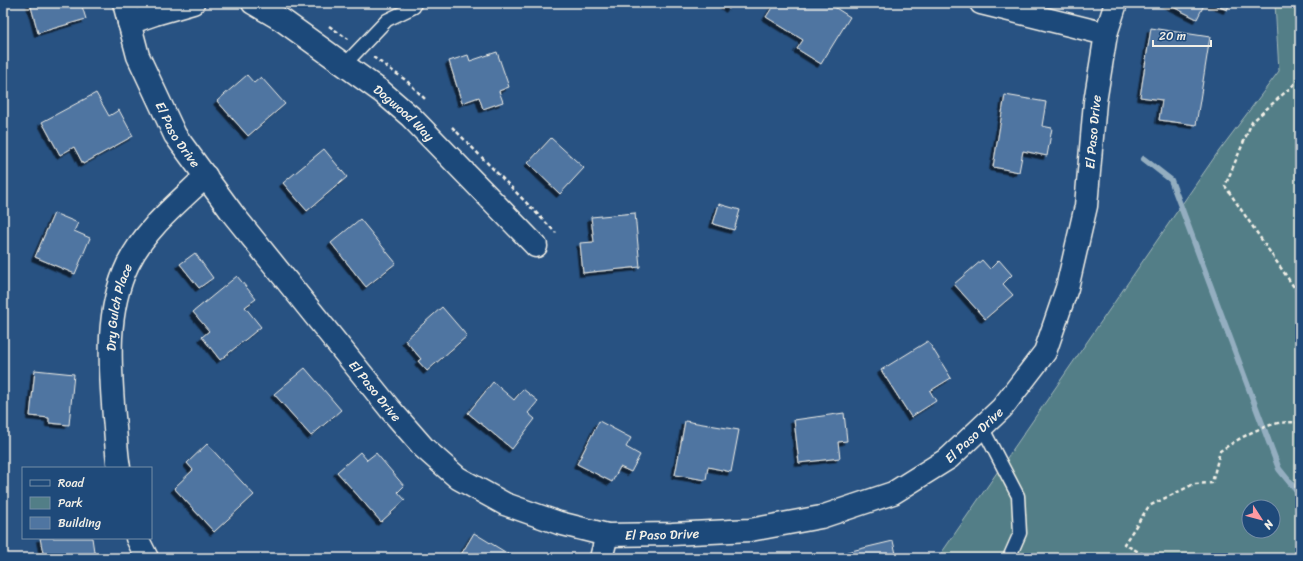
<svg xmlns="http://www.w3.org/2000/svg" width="1303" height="561" font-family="Sriracha,sans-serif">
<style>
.green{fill:#527e87;stroke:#a3b8b8;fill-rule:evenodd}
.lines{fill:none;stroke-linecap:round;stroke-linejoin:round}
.stream{stroke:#94aec0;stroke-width:6}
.building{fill:#4f75a1;stroke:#f4f1e8;filter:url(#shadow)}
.service-casing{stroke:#f4f1e8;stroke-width:15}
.minor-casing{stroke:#f4f1e8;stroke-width:25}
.path{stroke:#f4f1e8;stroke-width:2.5;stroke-dasharray:4 3;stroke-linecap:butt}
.service{stroke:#1f4a7a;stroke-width:12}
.minor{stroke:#1f4a7a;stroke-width:22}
.labels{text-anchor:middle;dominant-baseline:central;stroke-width:3;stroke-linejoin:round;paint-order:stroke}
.street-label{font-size:13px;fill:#f4f1e8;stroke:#1f4a7a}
</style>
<defs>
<filter id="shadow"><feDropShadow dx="-3.5" dy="3.5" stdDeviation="0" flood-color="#0009"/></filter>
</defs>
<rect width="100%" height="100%" fill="#285282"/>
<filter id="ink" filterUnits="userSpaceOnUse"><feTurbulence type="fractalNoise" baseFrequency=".025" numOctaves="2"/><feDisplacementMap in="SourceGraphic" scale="8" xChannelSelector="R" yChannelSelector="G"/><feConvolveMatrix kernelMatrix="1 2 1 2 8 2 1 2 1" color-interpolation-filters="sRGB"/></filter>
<g filter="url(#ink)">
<path class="green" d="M 1275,3 L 1300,3 L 1300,558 L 938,558 L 1216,155 L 1279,71 ZM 1249,507 L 1273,507 L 1273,531 L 1249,531 Z"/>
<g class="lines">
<path class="stream" d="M 1144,159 L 1171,180 L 1279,469 L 1300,495"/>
</g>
<g class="building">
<path d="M 30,3 L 81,3 L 86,19 L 38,33 Z"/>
<path d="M 722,3 L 734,3 L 729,9 Z"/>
<path d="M 775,3 L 790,3 L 794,6 L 795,3 L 828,3 L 850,17 L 821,64 L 797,49 L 803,40 L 766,17 Z"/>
<path d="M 1165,3 L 1205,3 L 1197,19 Z"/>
<path d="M 1210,3 L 1230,3 L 1227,10 Z"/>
<path d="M 1151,28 L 1210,37 L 1196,125 L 1159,120 L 1162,100 L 1140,97 Z"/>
<path d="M 497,52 L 509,87 L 499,91 L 503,102 L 483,109 L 479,97 L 462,103 L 449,61 L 468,55 L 470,61 Z"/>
<path d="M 247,75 L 254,83 L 261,77 L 285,104 L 248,136 L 217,101 Z"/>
<path d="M 96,93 L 109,116 L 119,110 L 133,136 L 83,164 L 74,147 L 60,155 L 42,122 Z"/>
<path d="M 1005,95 L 1046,102 L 1042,126 L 1052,128 L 1047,156 L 1023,151 L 1019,172 L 993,167 Z"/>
<path d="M 551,138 L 584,168 L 560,194 L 528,163 Z"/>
<path d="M 324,149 L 347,177 L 307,211 L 283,183 Z"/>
<path d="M 719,204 L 740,210 L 734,230 L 713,224 Z"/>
<path d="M 54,213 L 78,223 L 74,231 L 90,238 L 75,274 L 35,257 Z"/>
<path d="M 635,213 L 640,267 L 583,273 L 580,243 L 594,242 L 591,217 Z"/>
<path d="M 360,219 L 396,263 L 366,287 L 331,243 Z"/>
<path d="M 195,253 L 213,278 L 199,288 L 180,264 Z"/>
<path d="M 982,260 L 990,269 L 999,260 L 1012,275 L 1003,284 L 1013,295 L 985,319 L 954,284 Z"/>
<path d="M 237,276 L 256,299 L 245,307 L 261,327 L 220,360 L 202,337 L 209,331 L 193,312 Z"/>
<path d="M 442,307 L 467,336 L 427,371 L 418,361 L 421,359 L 405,340 Z"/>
<path d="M 928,341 L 951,378 L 930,391 L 936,401 L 911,417 L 881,370 Z"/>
<path d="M 305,368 L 341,410 L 311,436 L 274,394 Z"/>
<path d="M 35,370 L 74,374 L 69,425 L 49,423 L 49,418 L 30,416 Z"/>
<path d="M 493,382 L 514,400 L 523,389 L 538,401 L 528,413 L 535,419 L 512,449 L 468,413 Z"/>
<path d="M 844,413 L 847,441 L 838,442 L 840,458 L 799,463 L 794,420 Z"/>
<path d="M 599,421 L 631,438 L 626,447 L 640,455 L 631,472 L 620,467 L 612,482 L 577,464 Z"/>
<path d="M 685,421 L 739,430 L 731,472 L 708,467 L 706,480 L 675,475 Z"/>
<path d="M 207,444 L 254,495 L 214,532 L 174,488 L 193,470 L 187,463 Z"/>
<path d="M 360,452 L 367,460 L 376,453 L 404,486 L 398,492 L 405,500 L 381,522 L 337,472 Z"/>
<path d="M 474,533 L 515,558 L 459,558 Z"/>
<path d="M 40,538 L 92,538 L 95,558 L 44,558 Z"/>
<path d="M 893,541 L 897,558 L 848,558 L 847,552 Z"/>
</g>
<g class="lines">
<defs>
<g id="service">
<path d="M 344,65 L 387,20 L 414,7 L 412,3"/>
<path d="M 982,427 L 1018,496 L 1020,533 L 1009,558"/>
</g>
<g id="minor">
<path id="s1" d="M 124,3 L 138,56 L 175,135 L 233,214 L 390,409 L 424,448 L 458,478 L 505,504 L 559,523 L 607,535 L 672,534 L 750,530 L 821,517 L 893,493 L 949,458 L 1002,408 L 1045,352 L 1067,288 L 1086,206 L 1095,102 L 1106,34 L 1116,3"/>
<path id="s2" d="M 253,3 L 282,20 L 382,92 L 411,117 L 536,246"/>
<path d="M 981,3 L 1106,34"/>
<path d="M 129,23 L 155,14 L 193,3"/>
<path id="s3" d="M 119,468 C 116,451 116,434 114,417 C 110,366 105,312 128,264 C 145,229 178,203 206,176"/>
<path d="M 137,538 L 147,558"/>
<path d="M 601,558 L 607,535"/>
</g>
</defs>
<use href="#service" class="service-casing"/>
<use href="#minor" class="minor-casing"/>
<g class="path">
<path d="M 329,26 L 348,39"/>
<path d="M 373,57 L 407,81 L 425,99"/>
<path d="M 1300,79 L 1252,122 L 1225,186 L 1300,296"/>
<path d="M 452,127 L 556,233"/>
<path d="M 1150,558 L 1124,544 L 1149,506 L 1194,484 L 1212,483 L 1220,451 C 1243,436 1272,418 1300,423"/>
</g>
<use href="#service" class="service"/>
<use href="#minor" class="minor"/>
</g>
</g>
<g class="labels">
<g class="street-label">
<text stroke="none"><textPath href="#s2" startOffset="187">Dogwood Way</textPath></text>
<text stroke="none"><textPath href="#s1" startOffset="1475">El Paso Drive</textPath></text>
<text stroke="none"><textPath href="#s1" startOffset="143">El Paso Drive</textPath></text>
<text stroke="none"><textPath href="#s3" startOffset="162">Dry Gulch Place</textPath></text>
<text stroke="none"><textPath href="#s1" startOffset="467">El Paso Drive</textPath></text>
<text stroke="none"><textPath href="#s1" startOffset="1139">El Paso Drive</textPath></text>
<text stroke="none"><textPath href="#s1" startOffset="803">El Paso Drive</textPath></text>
</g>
</g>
<rect width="1303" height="561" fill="none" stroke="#1f4a7a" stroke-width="16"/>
<rect x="8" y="8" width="1287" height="545" fill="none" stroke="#f4f1e8" stroke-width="1.5" filter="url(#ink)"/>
<rect x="22" y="467" width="130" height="72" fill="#1f4a7a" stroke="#748da6"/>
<rect x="30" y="480" width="20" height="6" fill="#1f4a7a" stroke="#748da6"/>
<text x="58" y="487" font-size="12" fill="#f4f1e8">Road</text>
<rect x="30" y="497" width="20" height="12" fill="#527e87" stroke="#748da6"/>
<text x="58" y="507" font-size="12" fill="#f4f1e8">Park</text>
<rect x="30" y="517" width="20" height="12" fill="#4f75a1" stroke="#748da6"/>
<text x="58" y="527" font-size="12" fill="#f4f1e8">Building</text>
<g transform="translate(1261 519) rotate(126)"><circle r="19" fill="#1f4a7a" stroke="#748da6"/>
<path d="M0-3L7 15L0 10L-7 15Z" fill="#ff9aa2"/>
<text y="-6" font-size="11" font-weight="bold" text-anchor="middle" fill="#f4f1e8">N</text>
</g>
<path d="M1153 40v6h58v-6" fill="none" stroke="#f4f1e8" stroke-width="2"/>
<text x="1159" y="40" font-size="12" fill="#f4f1e8" stroke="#1f4a7a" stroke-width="3" paint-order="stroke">20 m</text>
</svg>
